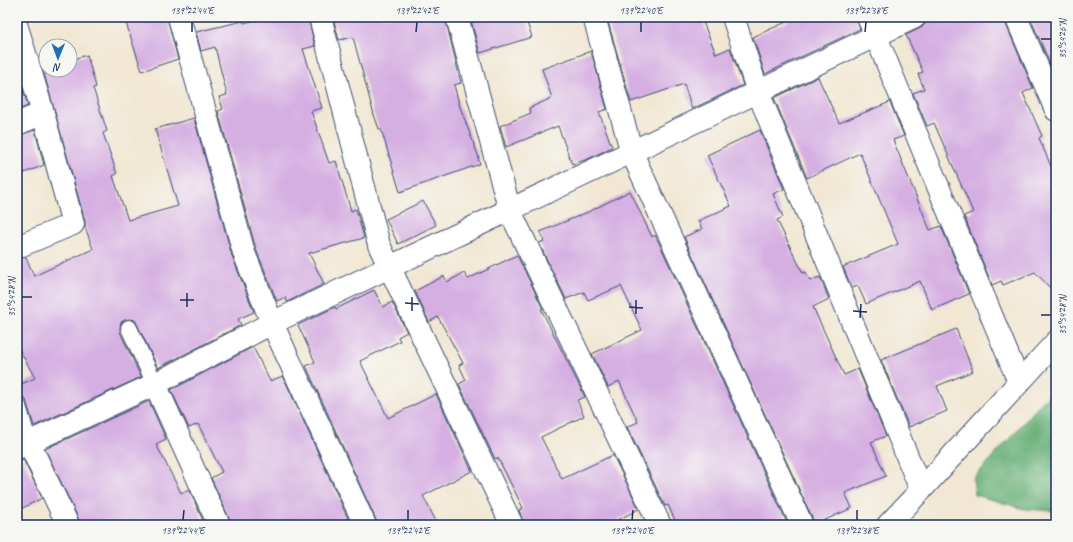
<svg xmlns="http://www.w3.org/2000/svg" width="1073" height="542" font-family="Caveat,sans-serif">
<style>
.forest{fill:#68b077;stroke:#42706a}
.building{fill:#d6afe2}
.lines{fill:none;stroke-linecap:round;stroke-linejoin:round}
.service-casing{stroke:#3b4b6f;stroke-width:18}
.minor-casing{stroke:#3b4b6f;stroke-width:24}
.tertiary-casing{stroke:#3b4b6f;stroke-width:24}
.service{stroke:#fff;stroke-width:16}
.minor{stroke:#fff;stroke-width:22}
.tertiary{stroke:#fff;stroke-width:22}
.ticks{fill:none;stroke:#1b2f5e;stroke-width:1.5}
.neatline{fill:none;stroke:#1b2f5e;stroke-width:1.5}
.ticks-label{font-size:10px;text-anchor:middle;fill:#1b2f5e}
</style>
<rect width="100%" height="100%" fill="#f6f6f2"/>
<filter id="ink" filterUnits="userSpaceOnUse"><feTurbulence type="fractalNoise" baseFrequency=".025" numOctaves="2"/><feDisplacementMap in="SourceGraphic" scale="8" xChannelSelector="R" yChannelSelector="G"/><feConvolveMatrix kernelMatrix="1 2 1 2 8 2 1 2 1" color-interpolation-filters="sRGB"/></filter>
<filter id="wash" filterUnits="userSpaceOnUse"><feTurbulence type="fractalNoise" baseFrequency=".012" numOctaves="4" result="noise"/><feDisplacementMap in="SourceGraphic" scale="16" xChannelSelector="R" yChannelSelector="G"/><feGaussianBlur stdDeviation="0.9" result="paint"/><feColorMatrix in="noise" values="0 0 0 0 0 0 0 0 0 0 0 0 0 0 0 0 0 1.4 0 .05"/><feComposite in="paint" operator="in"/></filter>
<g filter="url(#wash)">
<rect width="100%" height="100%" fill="#f1e7d2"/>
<path class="forest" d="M 1056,388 L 1056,504 L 1053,511 L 1024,509 L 975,495 L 973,479 L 1044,400 Z"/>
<g id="blocks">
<g class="building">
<path d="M 124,17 L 167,17 L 178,59 L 142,71 Z"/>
<path d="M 267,17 L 308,17 L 315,46 L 303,49 L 322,108 L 311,111 L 329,163 L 336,161 L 351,211 L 356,209 L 364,238 L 309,253 L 324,284 L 287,302 L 285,297 L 277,301 L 256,249 L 218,111 L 223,109 L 219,97 L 227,95 L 215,47 L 201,51 L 196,32 L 243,21 L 244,23 Z"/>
<path d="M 333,17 L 445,17 L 461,83 L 454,85 L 460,107 L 479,158 L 478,158 L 480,164 L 400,192 L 381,129 L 379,129 L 374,115 L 353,37 L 339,40 Z"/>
<path d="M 470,17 L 525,17 L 532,37 L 480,53 Z"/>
<path d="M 622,17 L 701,17 L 716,54 L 730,48 L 743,85 L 692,109 L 684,84 L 631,102 L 608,22 Z"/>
<path d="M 797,17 L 856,17 L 860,29 L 765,74 L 753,37 Z"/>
<path d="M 927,17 L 1004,17 L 1005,22 L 1033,88 L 1023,93 L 1042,136 L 1039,138 L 1056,178 L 1056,294 L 1035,272 L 1003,285 L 1001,281 L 992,285 L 964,216 L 973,212 L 934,123 L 927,126 L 913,93 L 924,89 L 918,74 L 923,72 L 906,35 L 921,28 L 925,24 Z"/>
<path d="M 1030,17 L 1056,17 L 1056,78 Z"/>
<path d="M 591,51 L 607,109 L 599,112 L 612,147 L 588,159 L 572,164 L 558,126 L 506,147 L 500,126 L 531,113 L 529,108 L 552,98 L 542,69 Z"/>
<path d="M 87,55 L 96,87 L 93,88 L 107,131 L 103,133 L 117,174 L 113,176 L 128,220 L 178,206 L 155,129 L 194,118 L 232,256 L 254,312 L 238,319 L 241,325 L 158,368 L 137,324 L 135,320 L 130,319 L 125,320 L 121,322 L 120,327 L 120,332 L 141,377 L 34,426 L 26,400 L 23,396 L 17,394 L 17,386 L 35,378 L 17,345 L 17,259 L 26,257 L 34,276 L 93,249 L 85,227 L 85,221 L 43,69 L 46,68 L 46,70 L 70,70 L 70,60 Z"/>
<path d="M 818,77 L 839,123 L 890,102 L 904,136 L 893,140 L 930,230 L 941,226 L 969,294 L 932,310 L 920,281 L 866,304 L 858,286 L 852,288 L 843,267 L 898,244 L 860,153 L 807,178 L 774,98 Z"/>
<path d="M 20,79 L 28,106 L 17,110 L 17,80 Z"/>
<path d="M 35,130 L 44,165 L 17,176 L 17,136 Z"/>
<path d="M 760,130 L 784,189 L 773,194 L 783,217 L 777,220 L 803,273 L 806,272 L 810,281 L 820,277 L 829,299 L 813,307 L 844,375 L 858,369 L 886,436 L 871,442 L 886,476 L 845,493 L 852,508 L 814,525 L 813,520 L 684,237 L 702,229 L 698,221 L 731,206 L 707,155 Z"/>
<path d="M 630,191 L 652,237 L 655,235 L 661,247 L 788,525 L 677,525 L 668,505 L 665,506 L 627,427 L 638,422 L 619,381 L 608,387 L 592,354 L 642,330 L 621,286 L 588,300 L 584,292 L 566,299 L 539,243 L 544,241 L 540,232 L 588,212 Z"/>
<path d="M 423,201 L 436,225 L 398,244 L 386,219 Z"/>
<path d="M 517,255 L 543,309 L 541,309 L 585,397 L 577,400 L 584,416 L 541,437 L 562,479 L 613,455 L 639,509 L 608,525 L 524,525 L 519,510 L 523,508 L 498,458 L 495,459 L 459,384 L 466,380 L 459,365 L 463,363 L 438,317 L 429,322 L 415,291 L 444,276 L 447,282 L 464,273 L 468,279 Z"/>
<path d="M 374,290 L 383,307 L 392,302 L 407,332 L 398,337 L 400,341 L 360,361 L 388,418 L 436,394 L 472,471 L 423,496 L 438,525 L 377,525 L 376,520 L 306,366 L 315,362 L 298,325 L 335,307 L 336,309 Z"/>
<path d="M 956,329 L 973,371 L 937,386 L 947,411 L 909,427 L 881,360 Z"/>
<path d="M 253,347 L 270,381 L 283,376 L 351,525 L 231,525 L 230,520 L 211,478 L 222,472 L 198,424 L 189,428 L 171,390 Z"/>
<path d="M 149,401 L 166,439 L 156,444 L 181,493 L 189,489 L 205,525 L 80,525 L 79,520 L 45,449 Z"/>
<path d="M 23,459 L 42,498 L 17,511 L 17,460 Z"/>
</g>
</g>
</g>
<g filter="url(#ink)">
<use href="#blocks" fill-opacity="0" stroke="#3b4b6f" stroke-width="1"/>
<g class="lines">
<defs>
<g id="service">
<path d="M 129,328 L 155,384"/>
<path d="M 17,403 L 29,443"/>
</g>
<g id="minor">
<path d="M 179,17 L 244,253 L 272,323 L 365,525"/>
<path d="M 320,17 L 379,245 L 512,525"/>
<path d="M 457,17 L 510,211 L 660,525"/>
<path d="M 594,17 L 632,153 L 802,525"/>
<path d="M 733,17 L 758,92 L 921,490"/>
<path d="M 868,17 L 1019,382"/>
<path d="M 1016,17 L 1056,110"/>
<path d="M 17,27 L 43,113 L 73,224 L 17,247"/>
<path d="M 17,124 L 43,113"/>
<path d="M 155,384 L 219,525"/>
<path d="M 29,443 L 68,525"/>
<path d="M 17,448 L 155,384 L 272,323 L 915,17"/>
</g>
<path id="tertiary" d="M 888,525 L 921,490 L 1056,342"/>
</defs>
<use href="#service" class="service-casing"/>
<use href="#minor" class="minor-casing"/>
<use href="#tertiary" class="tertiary-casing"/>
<use href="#service" class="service"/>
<use href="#minor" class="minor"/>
<use href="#tertiary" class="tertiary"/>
</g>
</g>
<path class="ticks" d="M 192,32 L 192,22M 416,32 L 417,22M 641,32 L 641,22M 865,32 L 866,22M 1041,39 L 1051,39M 22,297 L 32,297M 180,300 L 194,300M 405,303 L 419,304M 187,307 L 187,293M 629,307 L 643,308M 412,311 L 412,297M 853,311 L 867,312M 636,314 L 636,300M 1041,315 L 1051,315M 860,318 L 861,304M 183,520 L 184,510M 408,520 L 408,510M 632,520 L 633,510M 857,520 L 857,510"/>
<rect width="1073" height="542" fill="none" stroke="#f6f6f2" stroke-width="44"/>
<g transform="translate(58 58) rotate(181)"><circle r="19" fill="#f6f6f2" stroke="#9ea6b7"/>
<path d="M0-3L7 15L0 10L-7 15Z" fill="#1f6fb2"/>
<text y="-6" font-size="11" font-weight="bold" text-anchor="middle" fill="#1b2f5e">N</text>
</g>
<rect x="22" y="22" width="1029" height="498" class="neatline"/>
<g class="ticks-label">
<text x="192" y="14">139°22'44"E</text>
<text x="417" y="14">139°22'42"E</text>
<text x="641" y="14">139°22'40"E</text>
<text x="866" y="14">139°22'38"E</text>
<text transform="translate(1062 39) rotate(-90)" y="4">35°54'26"N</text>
<text transform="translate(11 297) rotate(-90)" y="4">35°54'28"N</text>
<text transform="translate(1062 315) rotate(-90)" y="4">35°54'28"N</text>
<text x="183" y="534">139°22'44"E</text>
<text x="408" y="534">139°22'42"E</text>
<text x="632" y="534">139°22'40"E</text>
<text x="857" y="534">139°22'38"E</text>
</g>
</svg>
